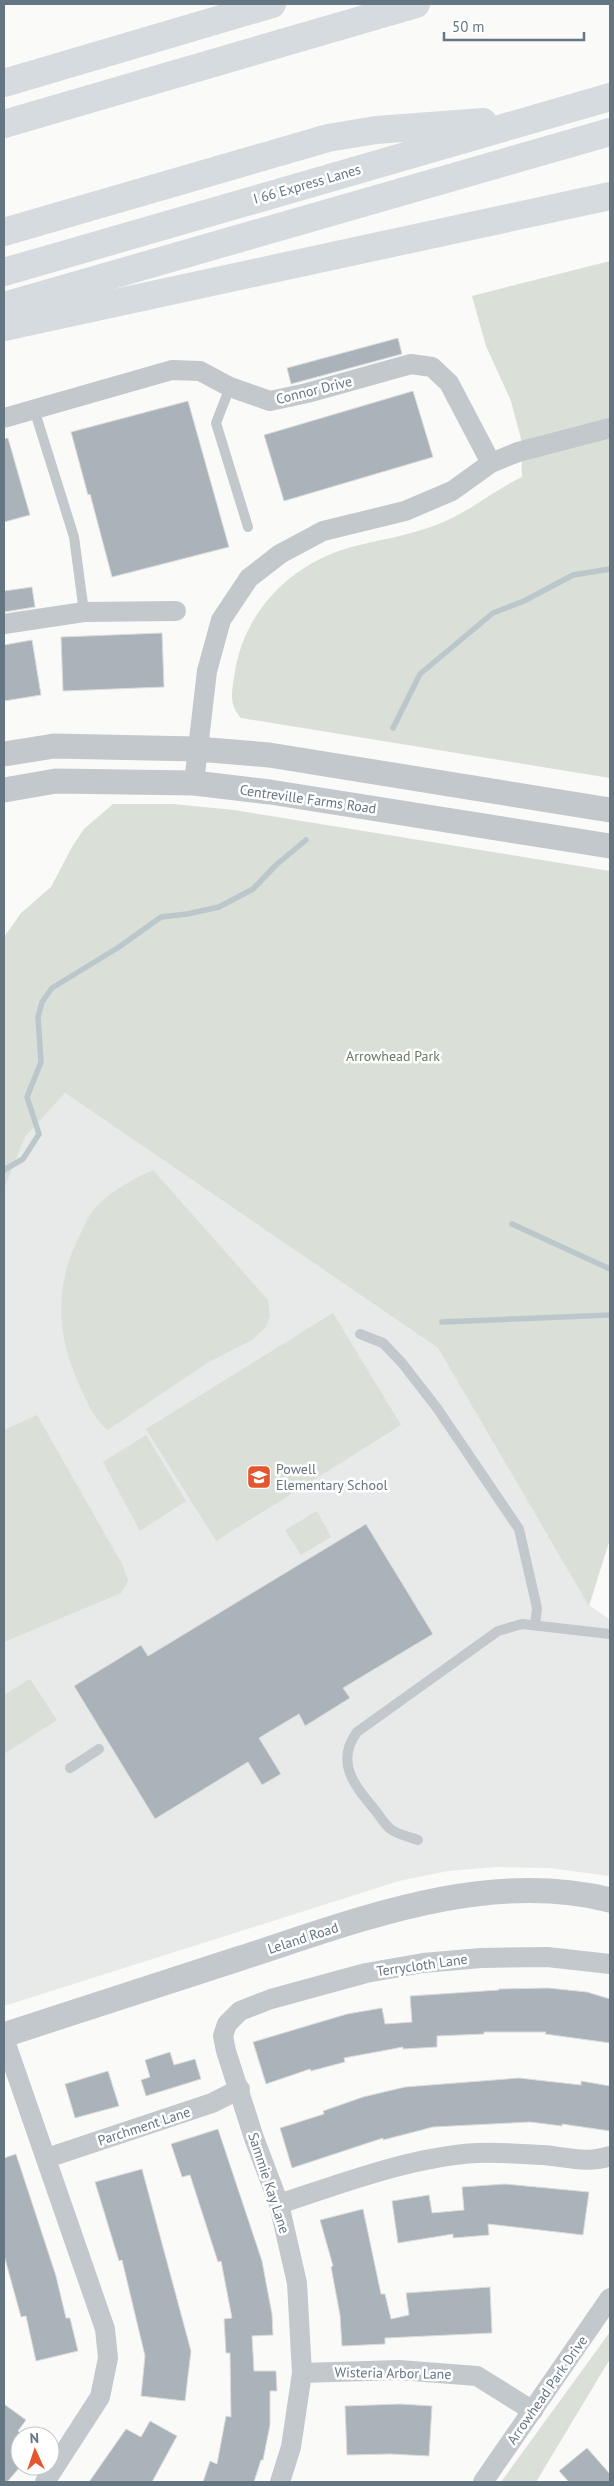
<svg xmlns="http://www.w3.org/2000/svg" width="614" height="2486" font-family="'PT Sans',sans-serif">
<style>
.built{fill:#e8e9e9}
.green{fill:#dadfd7}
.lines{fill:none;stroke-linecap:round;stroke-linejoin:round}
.stream{stroke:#bbc7cb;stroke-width:5.5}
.building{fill:#aab3b9;stroke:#dcdcda}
.service{stroke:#c3c8cc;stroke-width:10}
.minor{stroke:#c3c8cc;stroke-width:20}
.tertiary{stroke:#c3c8cc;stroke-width:25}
.motorway{stroke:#d6dbdf;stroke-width:28}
.labels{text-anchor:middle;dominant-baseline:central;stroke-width:5;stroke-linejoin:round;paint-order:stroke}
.street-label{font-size:14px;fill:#657683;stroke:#fff}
.park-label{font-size:14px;fill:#687a64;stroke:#fff}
.poi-label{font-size:14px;fill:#657683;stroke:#fff;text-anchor:start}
</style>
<rect width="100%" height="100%" fill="#fafaf8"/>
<path class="built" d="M 65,1093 L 438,1348 L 589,1605 L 610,1620 L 610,1876 L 549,1868 L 498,1867 L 448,1871 L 399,1881 L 4,2006 L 4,1189 L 25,1137 Z"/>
<g class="green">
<path d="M 610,261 L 610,778 L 241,718 C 228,704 232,690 235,672 C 244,612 290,565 348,548 C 377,540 408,536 436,525 C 467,514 492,491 522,477 L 521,439 L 511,401 L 486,346 L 472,296 Z"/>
<path d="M 113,804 L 173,804 L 234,810 L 610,871 L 610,1539 L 589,1606 L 438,1348 L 65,1093 L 25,1137 L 4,1189 L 4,937 L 21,913 L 51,887 L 72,847 L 84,829 Z"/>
<path d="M 153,1170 L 268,1300 L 270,1316 L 266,1327 L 252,1340 L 207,1363 L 108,1430 C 95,1420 90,1408 83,1393 C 57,1340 52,1288 81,1233 C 85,1225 89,1214 96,1207 C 112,1190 132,1180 153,1170 Z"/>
<path d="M 333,1313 L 401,1425 L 216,1541 L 146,1429 Z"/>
<path d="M 37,1415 L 122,1564 L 128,1581 L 121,1593 L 4,1642 L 4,1430 Z"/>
<path d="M 146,1435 L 186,1501 L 140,1531 L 103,1462 Z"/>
<path d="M 317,1511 L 331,1537 L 301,1555 L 285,1530 Z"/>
<path d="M 30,1679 L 57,1720 L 4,1754 L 4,1695 Z"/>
<path d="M 610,2332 L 610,2359 L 536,2482 L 501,2482 Z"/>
</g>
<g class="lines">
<g class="stream">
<path d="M 393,728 L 420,674 L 493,613 L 524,601 L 573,575 L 610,569"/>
<path d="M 4,1170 L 23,1159 L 39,1134 L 27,1097 L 41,1062 L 38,1017 L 42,1002 L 52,988 L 119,947 L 161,917 L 187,914 L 219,907 L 253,889 L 276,865 L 306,840"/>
<path d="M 512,1224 L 610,1269"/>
<path d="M 442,1322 L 610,1315"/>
</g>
</g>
<g class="building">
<path d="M 398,338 L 402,354 L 291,384 L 287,368 Z"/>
<path d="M 413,391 L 433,457 L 284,501 L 264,435 Z"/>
<path d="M 188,401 L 229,547 L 112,577 L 90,494 L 88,495 L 71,432 Z"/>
<path d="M 8,438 L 30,515 L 4,522 L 4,439 Z"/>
<path d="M 32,587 L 35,607 L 4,612 L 4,591 Z"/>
<path d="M 162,633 L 164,687 L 63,691 L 61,637 Z"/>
<path d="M 32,640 L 41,695 L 4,701 L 4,645 Z"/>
<path d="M 366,1524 L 433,1634 L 343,1688 L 350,1698 L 305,1726 L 299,1714 L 259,1738 L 281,1774 L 262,1785 L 248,1762 L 155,1819 L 74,1686 L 141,1645 L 148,1656 Z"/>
<path d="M 548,1988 L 587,1992 L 610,1999 L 610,2043 L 545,2034 L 546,2032 L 484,2032 L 484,2034 L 437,2036 L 437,2047 L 403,2049 L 403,2047 L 344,2058 L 345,2062 L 311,2071 L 310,2069 L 266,2084 L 253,2042 L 347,2014 L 382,2008 L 385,2024 L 412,2022 L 410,1996 L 499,1990 L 499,1989 Z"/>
<path d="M 170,2052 L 174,2065 L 195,2059 L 201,2079 L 146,2096 L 141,2080 L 150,2077 L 145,2060 Z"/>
<path d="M 108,2071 L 119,2106 L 75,2118 L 65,2084 Z"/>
<path d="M 519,2078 L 581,2085 L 581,2081 L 610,2086 L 610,2131 L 562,2124 L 562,2126 L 530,2122 L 433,2127 L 383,2140 L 383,2138 L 292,2168 L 280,2128 L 324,2114 L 323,2111 L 363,2097 L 405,2087 Z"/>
<path d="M 218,2129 L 262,2261 L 272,2314 L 273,2335 L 252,2336 L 254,2371 L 276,2371 L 277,2391 L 270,2391 L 270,2425 L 263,2460 L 261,2460 L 254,2482 L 203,2482 L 210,2461 L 217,2464 L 226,2416 L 231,2417 L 230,2353 L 226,2353 L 224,2319 L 232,2318 L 221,2261 L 218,2262 L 190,2175 L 182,2177 L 171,2144 Z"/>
<path d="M 16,2154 L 56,2276 L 66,2318 L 70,2318 L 78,2351 L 36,2361 L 26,2316 L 21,2317 L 4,2255 L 4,2158 Z"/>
<path d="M 142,2169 L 191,2351 L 185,2401 L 141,2396 L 145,2356 L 122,2260 L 119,2261 L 95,2182 Z"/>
<path d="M 505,2184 L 589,2192 L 583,2235 L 488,2224 L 489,2235 L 453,2238 L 453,2234 L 398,2243 L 392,2201 L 429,2195 L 432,2213 L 464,2210 L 462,2187 Z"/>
<path d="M 363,2209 L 381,2294 L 385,2294 L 391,2319 L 409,2315 L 406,2293 L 490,2287 L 492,2333 L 385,2338 L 385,2344 L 342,2346 L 340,2315 L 331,2267 L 333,2266 L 320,2220 Z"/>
<path d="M 4,2404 L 26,2420 L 18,2431 L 20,2433 L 20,2467 L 7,2482 L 4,2482 Z"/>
<path d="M 400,2404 L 432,2406 L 429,2456 L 390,2454 L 347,2455 L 345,2406 Z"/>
<path d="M 150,2421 L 177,2436 L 152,2482 L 89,2482 L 126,2429 L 141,2437 Z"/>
<path d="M 587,2448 L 610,2474 L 610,2482 L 569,2482 L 559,2471 Z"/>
</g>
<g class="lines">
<g class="service">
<path d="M 230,387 L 216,423 L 248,527"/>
<path d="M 34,409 L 74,537 L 84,612"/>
<path d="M 360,1334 L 383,1343 L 402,1363 L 437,1408 L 519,1529 L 537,1608 L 535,1625"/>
<path d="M 70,1768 L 99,1749"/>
<path d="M 418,1840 C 410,1837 399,1835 392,1830 C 385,1826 380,1816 375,1810 C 354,1785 335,1762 357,1732 L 498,1631 L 522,1624 L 610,1634"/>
</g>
<g class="minor">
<path d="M 4,418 L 172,370 L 200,371 L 230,387 L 270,401 L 307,393 L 411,364 L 432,367 L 449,383 L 491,463"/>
<path d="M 4,624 L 84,612 L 176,611"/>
<path d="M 194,783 L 207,671 L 221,620 L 249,578 L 280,554 L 323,531 L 405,511 L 452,491 L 491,463 L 518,452 L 610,428"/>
<path d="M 4,2038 L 105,2329 L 108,2358 L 100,2397 L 45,2482"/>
<path d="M 47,2158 L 212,2103 L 240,2089"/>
<path d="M 279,2204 C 340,2184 413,2156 478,2153 C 499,2152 522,2154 543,2155 C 566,2157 588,2164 610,2156"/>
<path d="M 302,2373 L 399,2370 L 477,2376 L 533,2411"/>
<path d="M 280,2482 L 291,2447 L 302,2373 L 297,2283 L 279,2204 L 254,2138 L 226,2051 L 223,2036 L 227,2024 L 240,2011 L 271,1999 L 366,1973 L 423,1963 L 481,1958 L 547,1957 L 610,1964"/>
<path d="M 483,2482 L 610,2298"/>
</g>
<g class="tertiary">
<path d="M 4,754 L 54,746 L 197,749 L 269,755 L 610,810"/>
<path d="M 4,790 L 56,781 L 194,783 L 270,792 L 610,846"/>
<path d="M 4,2035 C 83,2010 162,1984 241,1958 C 359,1920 485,1869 610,1900"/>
</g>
<g class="motorway">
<path d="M 4,83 L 272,4"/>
<path d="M 4,124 L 416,4"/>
<path d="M 4,232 L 328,138 L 376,130 L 483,122"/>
<path d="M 4,272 L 610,97"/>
<path d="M 4,306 L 610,132"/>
<path d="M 4,327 L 610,196"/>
</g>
</g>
<defs>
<symbol id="school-square" viewBox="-11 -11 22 22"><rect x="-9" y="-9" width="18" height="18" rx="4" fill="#e4572e" stroke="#fff"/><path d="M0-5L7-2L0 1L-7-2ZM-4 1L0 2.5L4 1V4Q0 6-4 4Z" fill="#fff"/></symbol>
</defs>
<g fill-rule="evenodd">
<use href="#school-square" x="245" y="1463" width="28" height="28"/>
</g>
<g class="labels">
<g class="street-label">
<text transform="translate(307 184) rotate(-16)">I 66 Express Lanes</text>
<text transform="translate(314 390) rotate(-14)">Connor Drive</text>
<text transform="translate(308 799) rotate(8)">Centreville Farms Road</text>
<text transform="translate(303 1938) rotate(-18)">Leland Road</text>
<text transform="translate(422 1965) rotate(-8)">Terrycloth Lane</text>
<text transform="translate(144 2126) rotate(-18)">Parchment Lane</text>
<text transform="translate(269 2183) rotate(72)">Sammie Kay Lane</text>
<text transform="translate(393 2373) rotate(1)">Wisteria Arbor Lane</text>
<text transform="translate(547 2390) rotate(-55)">Arrowhead Park Drive</text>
</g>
<g class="park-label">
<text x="393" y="1056">Arrowhead Park</text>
</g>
<g class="poi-label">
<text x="276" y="1469">Powell<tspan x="276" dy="16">Elementary School</tspan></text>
</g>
</g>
<rect width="614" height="2486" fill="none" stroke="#657683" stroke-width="10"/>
<g transform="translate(35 2451) rotate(357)"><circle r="24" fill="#ffffff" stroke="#c1c8cd"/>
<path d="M0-4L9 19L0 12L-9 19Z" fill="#e4572e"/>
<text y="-8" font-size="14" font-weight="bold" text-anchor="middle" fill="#657683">N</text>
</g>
<path d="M444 32v8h140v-8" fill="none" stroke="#657683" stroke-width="2.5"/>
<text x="452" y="32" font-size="15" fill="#657683" stroke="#ffffff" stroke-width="4" paint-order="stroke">50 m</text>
</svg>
